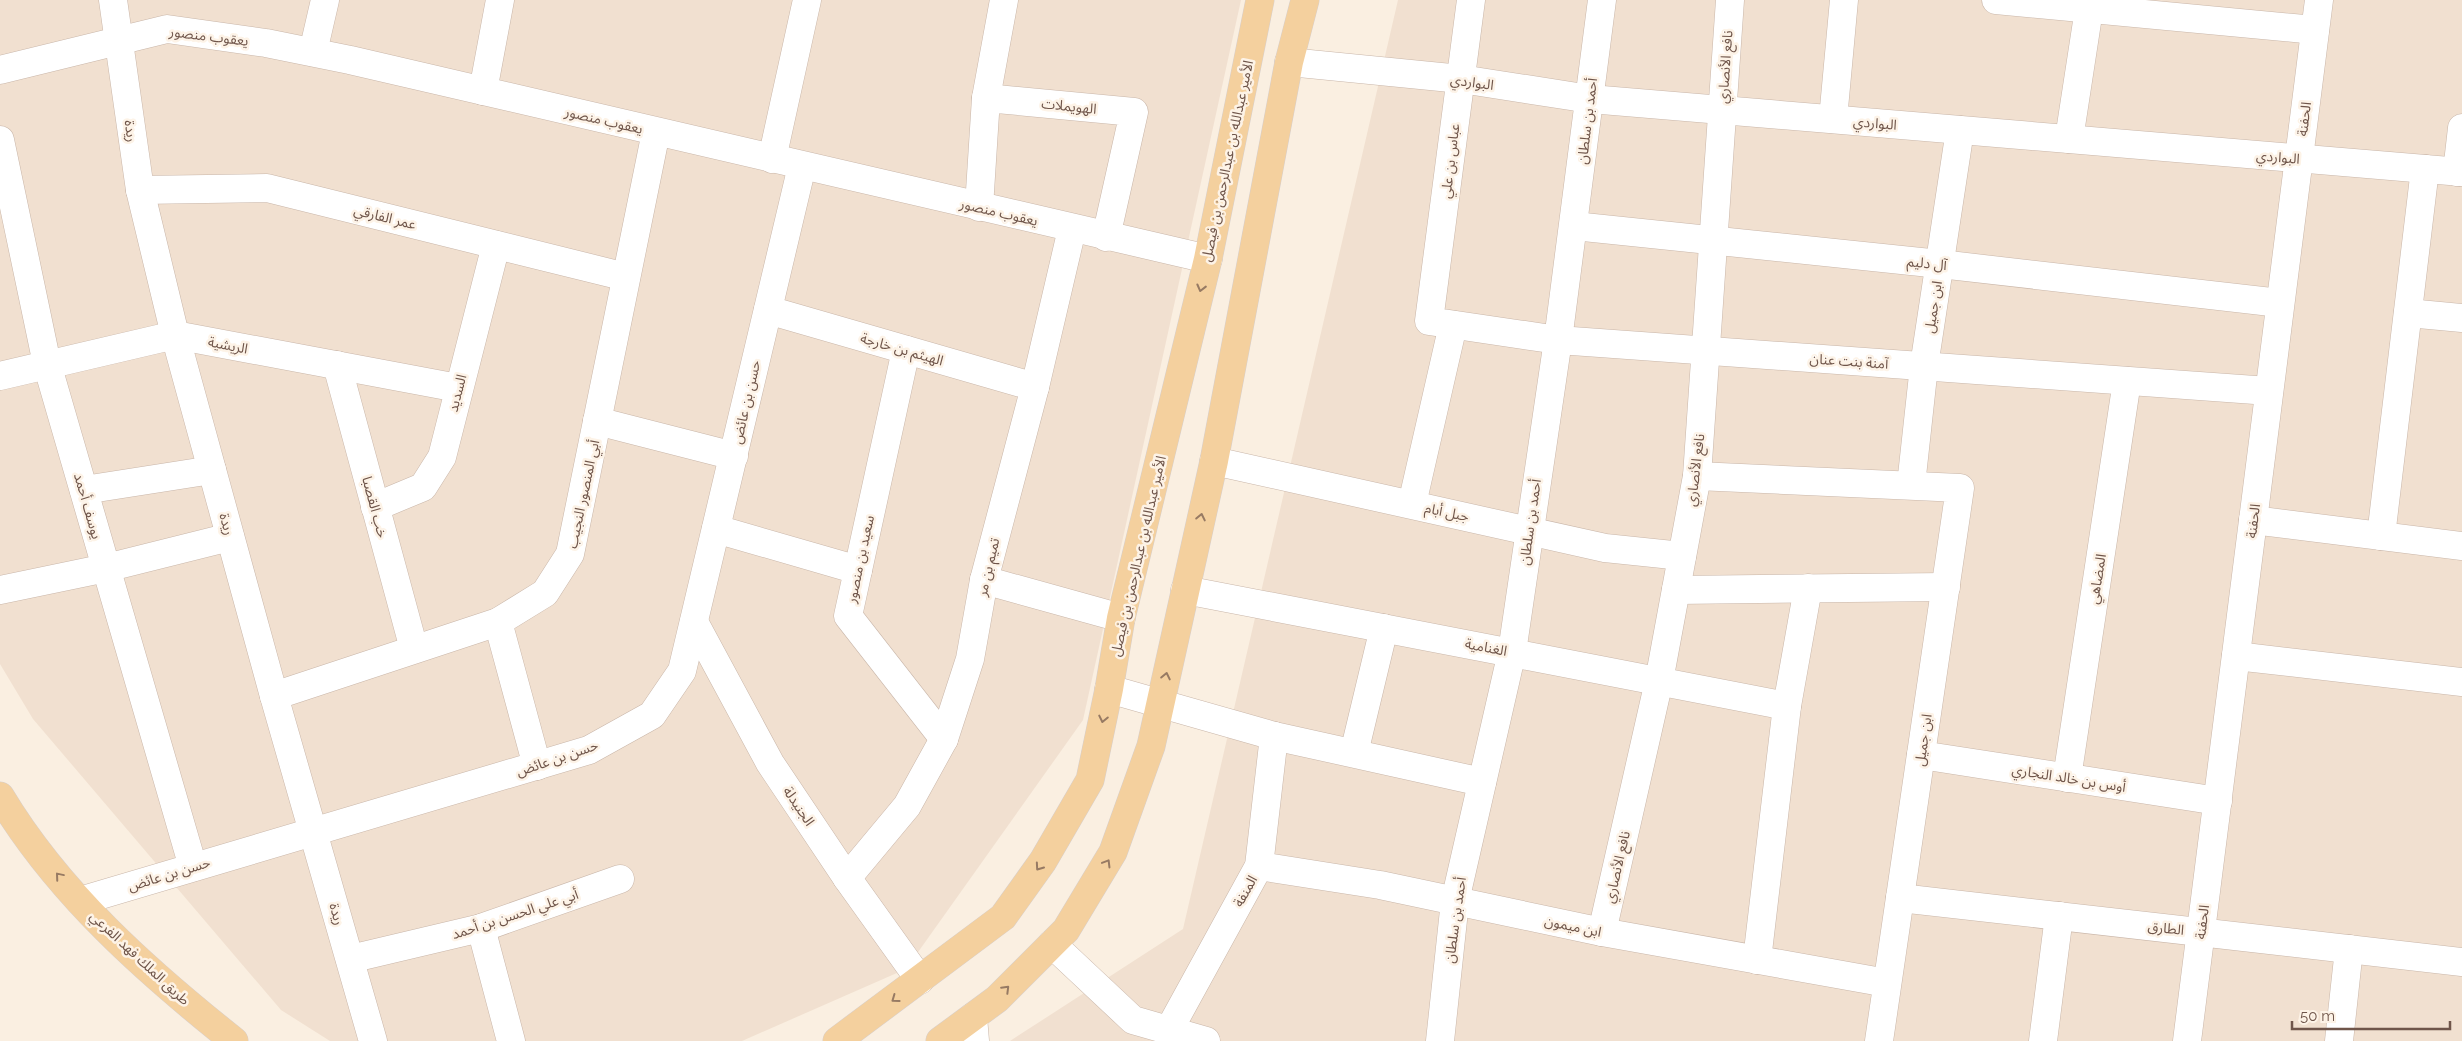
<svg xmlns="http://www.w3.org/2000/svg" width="2462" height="1041" font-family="Raleway,'Noto Sans Arabic',sans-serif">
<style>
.residential{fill:#f1e0d0}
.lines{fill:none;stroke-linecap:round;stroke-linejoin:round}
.minor-casing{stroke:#c9b6a9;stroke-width:29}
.major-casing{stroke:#d7cfcc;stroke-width:29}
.minor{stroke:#fff;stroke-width:28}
.major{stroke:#f4d09e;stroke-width:28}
.oneway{stroke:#977a63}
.labels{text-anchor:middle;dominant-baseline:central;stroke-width:5;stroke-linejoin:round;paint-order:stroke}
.street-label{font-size:14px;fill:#6f554a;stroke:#fdf3e7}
</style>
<rect width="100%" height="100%" fill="#faefe1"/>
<g class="residential">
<path d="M 0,0 L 1241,0 L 1083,720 L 906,969 L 742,1041 L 330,1041 L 281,1010 L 33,719 L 0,664 Z"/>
<path d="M 1398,0 L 2462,0 L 2462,1041 L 1010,1041 L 1183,929 Z"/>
</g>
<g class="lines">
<defs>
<g id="minor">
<path d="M 113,0 L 140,190 L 175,335 L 274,696 L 373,1041"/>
<path d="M 1471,0 L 1429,321 L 1558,340 L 2269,391"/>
<path d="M 1996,0 L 2315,30"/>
<path d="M 313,52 L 325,0"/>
<path d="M 1289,62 L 1461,79 L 1590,99 L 2462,172"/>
<path d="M 0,70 L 167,29 L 266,43 L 350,60 L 1208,259"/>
<path d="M 483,91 L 500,0"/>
<path d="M 986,98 L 1004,0"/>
<path d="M 1833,119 L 1844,0"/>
<path d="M 2069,139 L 2089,9"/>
<path d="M 0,140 L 47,364 L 193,867"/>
<path d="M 772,159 L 807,0"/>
<path d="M 2457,172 L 2462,128"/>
<path d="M 140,190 L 267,188 L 626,277"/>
<path d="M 979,207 L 986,98 L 1134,112 L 1106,237"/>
<path d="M 1574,226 L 1940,264 L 2280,303"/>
<path d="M 768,310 L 1035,387"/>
<path d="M 2408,313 L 2462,318"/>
<path d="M 906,350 L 848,616 L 944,739"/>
<path d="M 337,365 L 414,649"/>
<path d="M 0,376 L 175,335 L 458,388"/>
<path d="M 597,421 L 734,456"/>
<path d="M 1214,461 L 1605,548 L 1682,556"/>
<path d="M 1697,476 L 1960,488 L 1879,1041"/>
<path d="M 1911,485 L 1924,366 L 1960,130"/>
<path d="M 84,490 L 212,470"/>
<path d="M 1412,504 L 1453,325"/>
<path d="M 375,507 L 423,487 L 442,457 L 496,245"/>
<path d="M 2253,520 L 2462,546"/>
<path d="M 716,529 L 858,570"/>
<path d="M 2381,536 L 2425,169"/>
<path d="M 984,580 L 1121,618"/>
<path d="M 0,590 L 106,568 L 230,537"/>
<path d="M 1185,590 L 1787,706"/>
<path d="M 1676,590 L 1946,587"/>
<path d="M 498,622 L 537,766"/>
<path d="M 694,622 L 770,763 L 847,878 L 920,980"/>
<path d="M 2236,656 L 2462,682"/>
<path d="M 1109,689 L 1274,736 L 1482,782"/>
<path d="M 274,696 L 498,622 L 545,593 L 570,554 L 656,132"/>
<path d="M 1354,753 L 1384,628"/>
<path d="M 1921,755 L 2218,801"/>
<path d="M 2067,778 L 2127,381"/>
<path d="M 1259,866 L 1380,885 L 1602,932 L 1887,983"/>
<path d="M 847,878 L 907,806 L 944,739 L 970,659 L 984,580 L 1035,387 L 1072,229"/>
<path d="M 1900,898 L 2462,962"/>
<path d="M 80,901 L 589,750 L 652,715 L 682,671 L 802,166"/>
<path d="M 481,928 L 511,1041"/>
<path d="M 1602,932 L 1659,681 L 1697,476 L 1730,0"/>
<path d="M 1052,944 L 1133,1020 L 1206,1041"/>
<path d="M 350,959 L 481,928 L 620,879"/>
<path d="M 1757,960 L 1787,706 L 1808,588"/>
<path d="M 973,1017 L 975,1041"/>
<path d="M 1169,1030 L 1259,866 L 1274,736"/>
<path d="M 1440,1041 L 1455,901 L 1512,652 L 1558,340 L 1602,0"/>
<path d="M 2043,1041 L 2059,916"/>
<path d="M 2187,1041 L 2319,0"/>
<path d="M 2339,1041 L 2349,949"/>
</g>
<g id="major">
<path d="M 0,796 C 58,893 146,971 234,1041"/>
<path d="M 837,1041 L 1003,917 L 1043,861 L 1090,780 L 1109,689 L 1121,618 L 1208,259 L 1260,0"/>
<path d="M 940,1041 L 997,999 L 1066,930 L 1113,852 L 1151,746 L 1214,461 L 1289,62 L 1305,0"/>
</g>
</defs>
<use href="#minor" class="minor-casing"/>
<use href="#major" class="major-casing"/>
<use href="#minor" class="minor"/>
<use href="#major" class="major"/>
</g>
<defs><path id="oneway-chevron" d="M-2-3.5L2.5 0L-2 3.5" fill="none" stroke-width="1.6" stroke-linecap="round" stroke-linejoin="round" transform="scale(1.25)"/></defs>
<g class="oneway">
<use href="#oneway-chevron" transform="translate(1201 288) rotate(104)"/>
<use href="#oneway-chevron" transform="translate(1201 517) rotate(-78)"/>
<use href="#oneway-chevron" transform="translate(1166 676) rotate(-78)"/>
<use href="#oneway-chevron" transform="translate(1103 719) rotate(102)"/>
<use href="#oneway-chevron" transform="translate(1107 863) rotate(-59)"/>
<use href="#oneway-chevron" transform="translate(1039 867) rotate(125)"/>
<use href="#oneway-chevron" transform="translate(59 876) rotate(-130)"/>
<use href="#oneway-chevron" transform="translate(1006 989) rotate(-45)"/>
<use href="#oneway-chevron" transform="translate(895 999) rotate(144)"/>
</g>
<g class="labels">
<g class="street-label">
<text transform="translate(209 36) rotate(7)">يعقوب منصور</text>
<text transform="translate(1725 67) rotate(-86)">نافع الأنصاري</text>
<text transform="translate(1472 82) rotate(8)">البواردي</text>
<text transform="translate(1069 106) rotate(6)">الهويملات</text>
<text transform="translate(2304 119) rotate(-83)">الحفنة</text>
<text transform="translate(604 120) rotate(13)">يعقوب منصور</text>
<text transform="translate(1587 121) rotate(-83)">أحمد بن سلطان</text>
<text transform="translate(1875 123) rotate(5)">البواردي</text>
<text transform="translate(131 131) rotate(82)">ريدة</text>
<text transform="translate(2278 157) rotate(5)">البواردي</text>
<text transform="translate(1227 161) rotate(-78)">الأمير عبدالله بن عبدالرحمن بن فيصل</text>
<text transform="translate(1450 161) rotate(-83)">عباس بن علي</text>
<text transform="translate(999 212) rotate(13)">يعقوب منصور</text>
<text transform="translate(385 217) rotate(14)">عمر الفارقي</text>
<text transform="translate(1927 263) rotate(6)">آل دليم</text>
<text transform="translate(1933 307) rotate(-81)">ابن جميل</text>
<text transform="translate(228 345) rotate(11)">الريشية</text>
<text transform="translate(902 349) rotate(16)">الهيثم بن خارجة</text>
<text transform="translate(1849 361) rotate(4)">آمنة بنت عنان</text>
<text transform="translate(457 393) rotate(-76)">السديد</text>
<text transform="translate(746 402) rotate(-77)">حسن بن عائض</text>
<text transform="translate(1695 470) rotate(-83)">نافع الأنصاري</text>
<text transform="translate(583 494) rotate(-78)">أبي المنصور النجيب</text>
<text transform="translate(88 506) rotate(74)">يوسف أحمد</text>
<text transform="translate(375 507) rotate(75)">خب القصبا</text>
<text transform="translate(1447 512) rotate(12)">جبل أبام</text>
<text transform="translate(2253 521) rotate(-83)">الحفنة</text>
<text transform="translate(1530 522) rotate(-82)">أحمد بن سلطان</text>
<text transform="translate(227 524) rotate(75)">ريدة</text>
<text transform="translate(1138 556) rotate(-77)">الأمير عبدالله بن عبدالرحمن بن فيصل</text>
<text transform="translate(860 559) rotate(-78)">سعيد بن منصور</text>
<text transform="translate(988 567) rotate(-77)">تميم بن مر</text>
<text transform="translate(2097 579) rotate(-81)">المضاهي</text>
<text transform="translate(1486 647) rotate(11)">الغنامية</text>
<text transform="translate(1923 740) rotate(-82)">ابن جميل</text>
<text transform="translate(557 758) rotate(-19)">حسن بن عائض</text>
<text transform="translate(2069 778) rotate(9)">أوس بن خالد النجاري</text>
<text transform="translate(799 806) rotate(56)">الجنيدلة</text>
<text transform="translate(1617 867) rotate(-77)">نافع الأنصاري</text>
<text transform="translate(169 874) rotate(-17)">حسن بن عائض</text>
<text transform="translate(1245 891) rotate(-61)">المنفة</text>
<text transform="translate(337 914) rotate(74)">ريدة</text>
<text transform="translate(515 914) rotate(-18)">أبي علي الحسن بن أحمد</text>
<text transform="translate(1455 920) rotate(-82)">أحمد بن سلطان</text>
<text transform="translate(2202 922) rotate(-83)">الحفنة</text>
<text transform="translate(1573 926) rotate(12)">ابن ميمون</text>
<text transform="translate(2166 928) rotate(6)">الطارق</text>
<text transform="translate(140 958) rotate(43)">طريق الملك فهد الفرعي</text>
</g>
</g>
<path d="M2292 1021v8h158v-8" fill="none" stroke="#6f554a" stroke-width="2.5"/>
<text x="2300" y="1021" font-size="15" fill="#6f554a" stroke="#fdf3e7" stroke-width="4" paint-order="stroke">50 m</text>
</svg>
